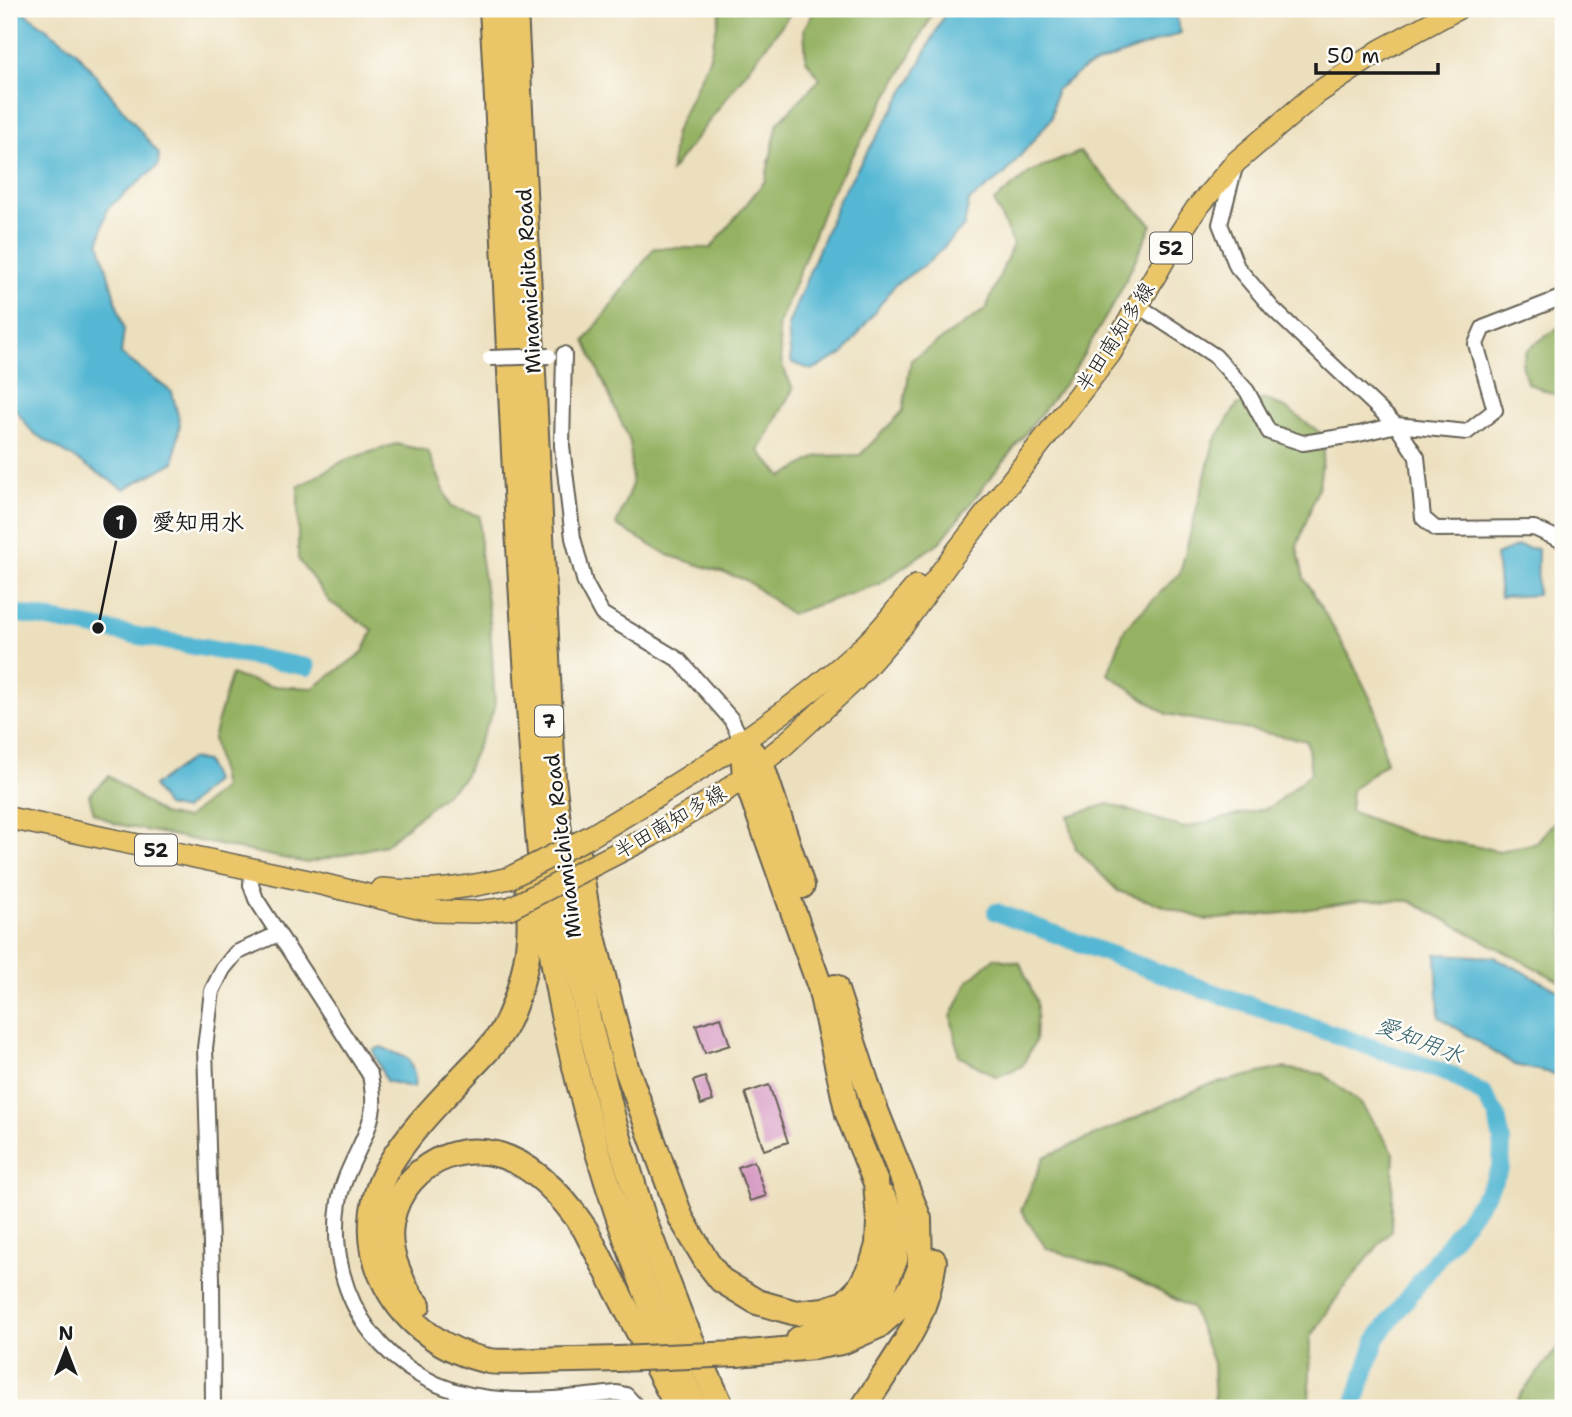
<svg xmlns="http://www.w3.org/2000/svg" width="1572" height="1417" font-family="'Shantell Sans','Klee One',sans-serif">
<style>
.forest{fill:#95b264;stroke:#586740;stroke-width:2}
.water{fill:#54b7d3;stroke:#386a78;stroke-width:2}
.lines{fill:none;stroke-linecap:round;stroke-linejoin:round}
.canal{stroke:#54b7d3;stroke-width:18}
.building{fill:#d392bf}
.street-casing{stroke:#656054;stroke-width:18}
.primary-casing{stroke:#656054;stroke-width:24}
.highway-casing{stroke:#656054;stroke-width:28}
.street{stroke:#fff;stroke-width:14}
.primary{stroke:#eac669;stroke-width:21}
.highway{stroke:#eac669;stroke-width:24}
.street-bridge-casing{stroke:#656054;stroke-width:18;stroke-linecap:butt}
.primary-bridge-casing{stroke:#656054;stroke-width:24;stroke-linecap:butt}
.highway-bridge-casing{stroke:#656054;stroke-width:28;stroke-linecap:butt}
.street-bridge{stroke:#fff;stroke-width:14}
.primary-bridge{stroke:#eac669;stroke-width:21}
.highway-bridge{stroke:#eac669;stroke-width:24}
.labels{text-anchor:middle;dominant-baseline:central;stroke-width:5;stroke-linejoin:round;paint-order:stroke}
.shield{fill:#fdfcf7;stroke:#605f5e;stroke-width:2}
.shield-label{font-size:19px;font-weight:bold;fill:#1c1c1c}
.street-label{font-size:21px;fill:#1c1c1c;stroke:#fdfcf7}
.water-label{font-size:23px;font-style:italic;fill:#35626e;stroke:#fdfcf7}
.leader{fill:none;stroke:#1c1c1c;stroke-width:2.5}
.callout-dot{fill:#1c1c1c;stroke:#fdfcf7;stroke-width:2.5}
.mark-label{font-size:21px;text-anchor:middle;font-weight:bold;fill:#fff}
.callout-label{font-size:23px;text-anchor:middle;font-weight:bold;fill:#1c1c1c;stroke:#fdfcf7;stroke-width:5;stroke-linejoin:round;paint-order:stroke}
</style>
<rect width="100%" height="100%" fill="#fdfcf7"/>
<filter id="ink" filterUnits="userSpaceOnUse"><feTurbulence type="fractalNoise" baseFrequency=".0143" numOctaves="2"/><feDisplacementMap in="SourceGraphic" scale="14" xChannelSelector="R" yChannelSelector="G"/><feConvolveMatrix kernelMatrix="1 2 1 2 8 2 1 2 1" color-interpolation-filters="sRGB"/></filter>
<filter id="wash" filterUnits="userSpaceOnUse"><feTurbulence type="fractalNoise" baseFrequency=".00686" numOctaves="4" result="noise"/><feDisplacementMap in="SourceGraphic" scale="28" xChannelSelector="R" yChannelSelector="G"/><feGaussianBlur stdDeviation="1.57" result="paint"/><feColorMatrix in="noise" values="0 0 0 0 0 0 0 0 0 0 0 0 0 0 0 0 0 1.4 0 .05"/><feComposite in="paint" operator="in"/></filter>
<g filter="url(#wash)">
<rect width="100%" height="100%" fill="#ecdfbd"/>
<g class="forest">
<path d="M 721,9 L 794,9 L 671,171 L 675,132 L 709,59 Z"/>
<path d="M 816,9 L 935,9 L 901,73 L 829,196 L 778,327 L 782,365 L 793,389 L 759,451 L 782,477 L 818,456 L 860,455 L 903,411 L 911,360 L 986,309 L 1013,244 L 994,201 L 1032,171 L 1080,152 L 1152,225 L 1117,298 L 1072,374 L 941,541 L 879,584 L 791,614 L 746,580 L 668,555 L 616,525 L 632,484 L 630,442 L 585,341 L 654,248 L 711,248 L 765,181 L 778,123 L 820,79 L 806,60 L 804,28 Z"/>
<path d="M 1563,324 L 1563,398 L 1527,383 L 1522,363 L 1527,350 Z"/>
<path d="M 1266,399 L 1289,410 L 1326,437 L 1319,485 L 1297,547 L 1304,578 L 1348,653 L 1376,710 L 1386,762 L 1352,790 L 1350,811 L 1409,834 L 1500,851 L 1536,843 L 1563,812 L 1563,983 L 1410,901 L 1365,900 L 1284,913 L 1207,920 L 1118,891 L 1076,849 L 1068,816 L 1109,804 L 1184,828 L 1271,807 L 1311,773 L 1307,741 L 1167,714 L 1108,674 L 1125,628 L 1180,573 L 1214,442 L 1237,405 Z"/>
<path d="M 396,444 L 428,451 L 451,507 L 480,516 L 480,553 L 490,622 L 495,707 L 463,779 L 385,845 L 307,863 L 116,824 L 94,813 L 89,795 L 109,776 L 162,814 L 186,819 L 223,788 L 213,738 L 231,675 L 270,686 L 313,688 L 363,652 L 373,630 L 330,602 L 298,559 L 298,487 L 345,460 Z"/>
<path d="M 994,958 L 1020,963 L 1037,1003 L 1035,1042 L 1022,1066 L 997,1077 L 959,1056 L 951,1017 L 968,981 Z"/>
<path d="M 1282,1068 L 1323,1074 L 1361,1104 L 1394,1153 L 1391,1230 L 1342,1290 L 1311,1337 L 1309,1408 L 1215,1408 L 1213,1363 L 1192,1308 L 1123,1273 L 1046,1248 L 1021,1211 L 1044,1157 L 1131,1120 L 1204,1086 Z"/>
<path d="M 1563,1341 L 1563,1408 L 1513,1408 L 1520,1395 Z"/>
</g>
<g class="water">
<path d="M 9,9 L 20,9 L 75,50 L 159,154 L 158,166 L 107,209 L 99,242 L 124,329 L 121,354 L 172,392 L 180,423 L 174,462 L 124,489 L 32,432 L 9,401 Z"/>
<path d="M 947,9 L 1174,9 L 1181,33 L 1085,68 L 1056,90 L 1051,119 L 1006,173 L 969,201 L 964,226 L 930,261 L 895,285 L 843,354 L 812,370 L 791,362 L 788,325 L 840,197 L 914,75 Z"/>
<path d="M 1518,546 L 1538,549 L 1537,595 L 1500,597 L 1496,555 Z"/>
<path d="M 191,759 L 206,761 L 214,781 L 184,810 L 166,806 L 153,786 Z"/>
<path d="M 1436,954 L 1495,957 L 1563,993 L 1563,1076 L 1515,1065 L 1439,1017 Z"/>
<path d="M 381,1047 L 409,1059 L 415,1077 L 414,1088 L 386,1081 L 373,1050 Z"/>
</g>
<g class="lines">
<g class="canal">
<path d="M 9,612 L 307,667"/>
<path d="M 996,912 L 1192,985 L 1452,1075 L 1484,1095 L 1497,1116 L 1502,1142 L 1501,1167 L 1487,1193 L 1377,1338 L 1353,1408"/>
</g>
</g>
<g id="blocks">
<g class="building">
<path d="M 721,1017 L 730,1045 L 705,1053 L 696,1025 Z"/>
<path d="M 705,1077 L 713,1101 L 701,1105 L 693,1081 Z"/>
<path d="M 769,1085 L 788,1142 L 764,1150 L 745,1093 Z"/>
<path d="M 754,1161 L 766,1196 L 750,1201 L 738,1167 Z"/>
</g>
</g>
</g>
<g filter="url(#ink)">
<use href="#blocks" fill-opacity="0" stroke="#656054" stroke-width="2"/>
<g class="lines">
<defs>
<g id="street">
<path d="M 1235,167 L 1220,224 L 1237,267 L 1273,309 L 1396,425 L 1417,457 L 1423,518 L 1436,529 L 1534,528 L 1563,541"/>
<path d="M 1137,305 L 1215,356 L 1247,391 L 1269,432 L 1303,443 L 1359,434 L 1396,425 L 1467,432 L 1495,410 L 1476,344 L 1483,328 L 1563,297"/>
<path d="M 564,354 L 562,446 L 573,538 L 585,583 L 602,614 L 679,660 L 731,719 L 742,741"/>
<path d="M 252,870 L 251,885 L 256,899 L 370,1075 C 372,1086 374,1096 373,1107 C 369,1140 344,1168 339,1202 C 324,1300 390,1387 489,1398 C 532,1403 575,1397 617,1393 L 626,1395 L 638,1408"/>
<path d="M 213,1408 L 212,1278 L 205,1048 L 212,991 L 223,969 L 236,953 L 278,934"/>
</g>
<g id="primary">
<path d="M 9,818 L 304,880 L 435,911 L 476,912 L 510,908"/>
<path d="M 593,835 C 688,778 782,721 864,646 C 883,629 899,606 916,586"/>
<path d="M 598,863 L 651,836 L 720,795 L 782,747 L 854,681 L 904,624 L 953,556 L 1110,354 L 1175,241 L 1196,209 L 1236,162 L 1313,96 L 1381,50 L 1457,9"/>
<path d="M 382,889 C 424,894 468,888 509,878"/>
</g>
<g id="highway">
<path d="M 492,9 C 505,226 511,443 526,660 C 534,779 539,898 563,1015 C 592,1150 637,1284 696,1408"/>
<path d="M 515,9 L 553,778 L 570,927 L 588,1018 L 614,1122 L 645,1223 L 680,1315 L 722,1408"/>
<path d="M 742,741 L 761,763 L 802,886"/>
<path d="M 577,849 L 588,917 L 626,1067 L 681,1218 L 707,1262 L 721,1280 L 757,1302 L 796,1313 L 824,1310 L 845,1303 L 859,1289 L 872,1265 L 878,1245 L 879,1221 L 876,1183 L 848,1114 L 820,987 L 745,776 L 742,741"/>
<path d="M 528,880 C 528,899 531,919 529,938 C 527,967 517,1004 503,1030 C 493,1047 478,1060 465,1074 C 439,1102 410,1131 390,1164 C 340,1248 399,1343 489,1361 C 503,1363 518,1361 532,1361 C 560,1360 588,1360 617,1359"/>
<path d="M 418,1305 C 407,1294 403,1283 397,1268 C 370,1204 428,1138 496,1154 C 535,1164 564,1198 585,1229 L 678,1408"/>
<path d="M 799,1339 L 861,1314 L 878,1300 L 895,1260 L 897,1237 L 895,1219 L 883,1197"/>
<path d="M 737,1354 L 814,1347 L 842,1342 L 878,1326 L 896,1310 L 913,1285 L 920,1268 L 919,1219 L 874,1106 L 835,987"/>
<path d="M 863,1408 C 895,1357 926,1324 934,1261"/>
</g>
</defs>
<use href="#street" class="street-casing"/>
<use href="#primary" class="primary-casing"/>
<use href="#highway" class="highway-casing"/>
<use href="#street" class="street"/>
<use href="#primary" class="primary"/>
<use href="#highway" class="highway"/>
<defs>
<path id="street-bridge" d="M 490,358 L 549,356"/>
<g id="primary-bridge">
<path d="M 509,878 L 593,835"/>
<path d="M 510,908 L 598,863"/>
</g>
<path id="highway-bridge" d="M 617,1359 L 737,1354"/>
</defs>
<use href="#street-bridge" class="street-bridge-casing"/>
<use href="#primary-bridge" class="primary-bridge-casing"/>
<use href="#highway-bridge" class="highway-bridge-casing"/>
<use href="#street-bridge" class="street-bridge"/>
<use href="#primary-bridge" class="primary-bridge"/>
<use href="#highway-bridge" class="highway-bridge"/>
</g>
</g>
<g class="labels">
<g class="shield">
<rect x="1150" y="232.5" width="42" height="31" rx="5"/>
<rect x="535" y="705.5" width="28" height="31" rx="5"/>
<rect x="135" y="834.5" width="42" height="31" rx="5"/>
</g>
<g class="shield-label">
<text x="1171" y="248">52</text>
<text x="549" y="721">7</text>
<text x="156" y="850">52</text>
</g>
<g class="street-label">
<text transform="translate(529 281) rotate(-93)">Minamichita Road</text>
<text transform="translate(1115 337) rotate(-57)">半田南知多線</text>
<text transform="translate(670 822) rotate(-30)">半田南知多線</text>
<text transform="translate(563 846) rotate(-97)">Minamichita Road</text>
</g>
<g class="water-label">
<text transform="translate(1420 1040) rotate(21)">愛知用水</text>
</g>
</g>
<path class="leader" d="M98 628L120 522"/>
<g class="callout-dot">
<circle cx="98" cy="628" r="7"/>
<circle cx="120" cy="522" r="18"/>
</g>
<g class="mark-label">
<text x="120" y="530">1</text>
</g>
<g class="callout-label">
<text x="198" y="530">愛知用水</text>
</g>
<rect width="1572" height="1417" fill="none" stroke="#fdfcf7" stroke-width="35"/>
<g transform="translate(66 1350)" stroke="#fdfcf7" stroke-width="5" paint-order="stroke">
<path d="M0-5L12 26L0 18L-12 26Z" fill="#1c1c1c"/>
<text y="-10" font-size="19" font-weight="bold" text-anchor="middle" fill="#1c1c1c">N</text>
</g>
<path d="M1316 63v10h122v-10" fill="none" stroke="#1c1c1c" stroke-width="3.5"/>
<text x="1327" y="63" font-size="21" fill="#1c1c1c" stroke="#fdfcf7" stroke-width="5" paint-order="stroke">50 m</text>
</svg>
